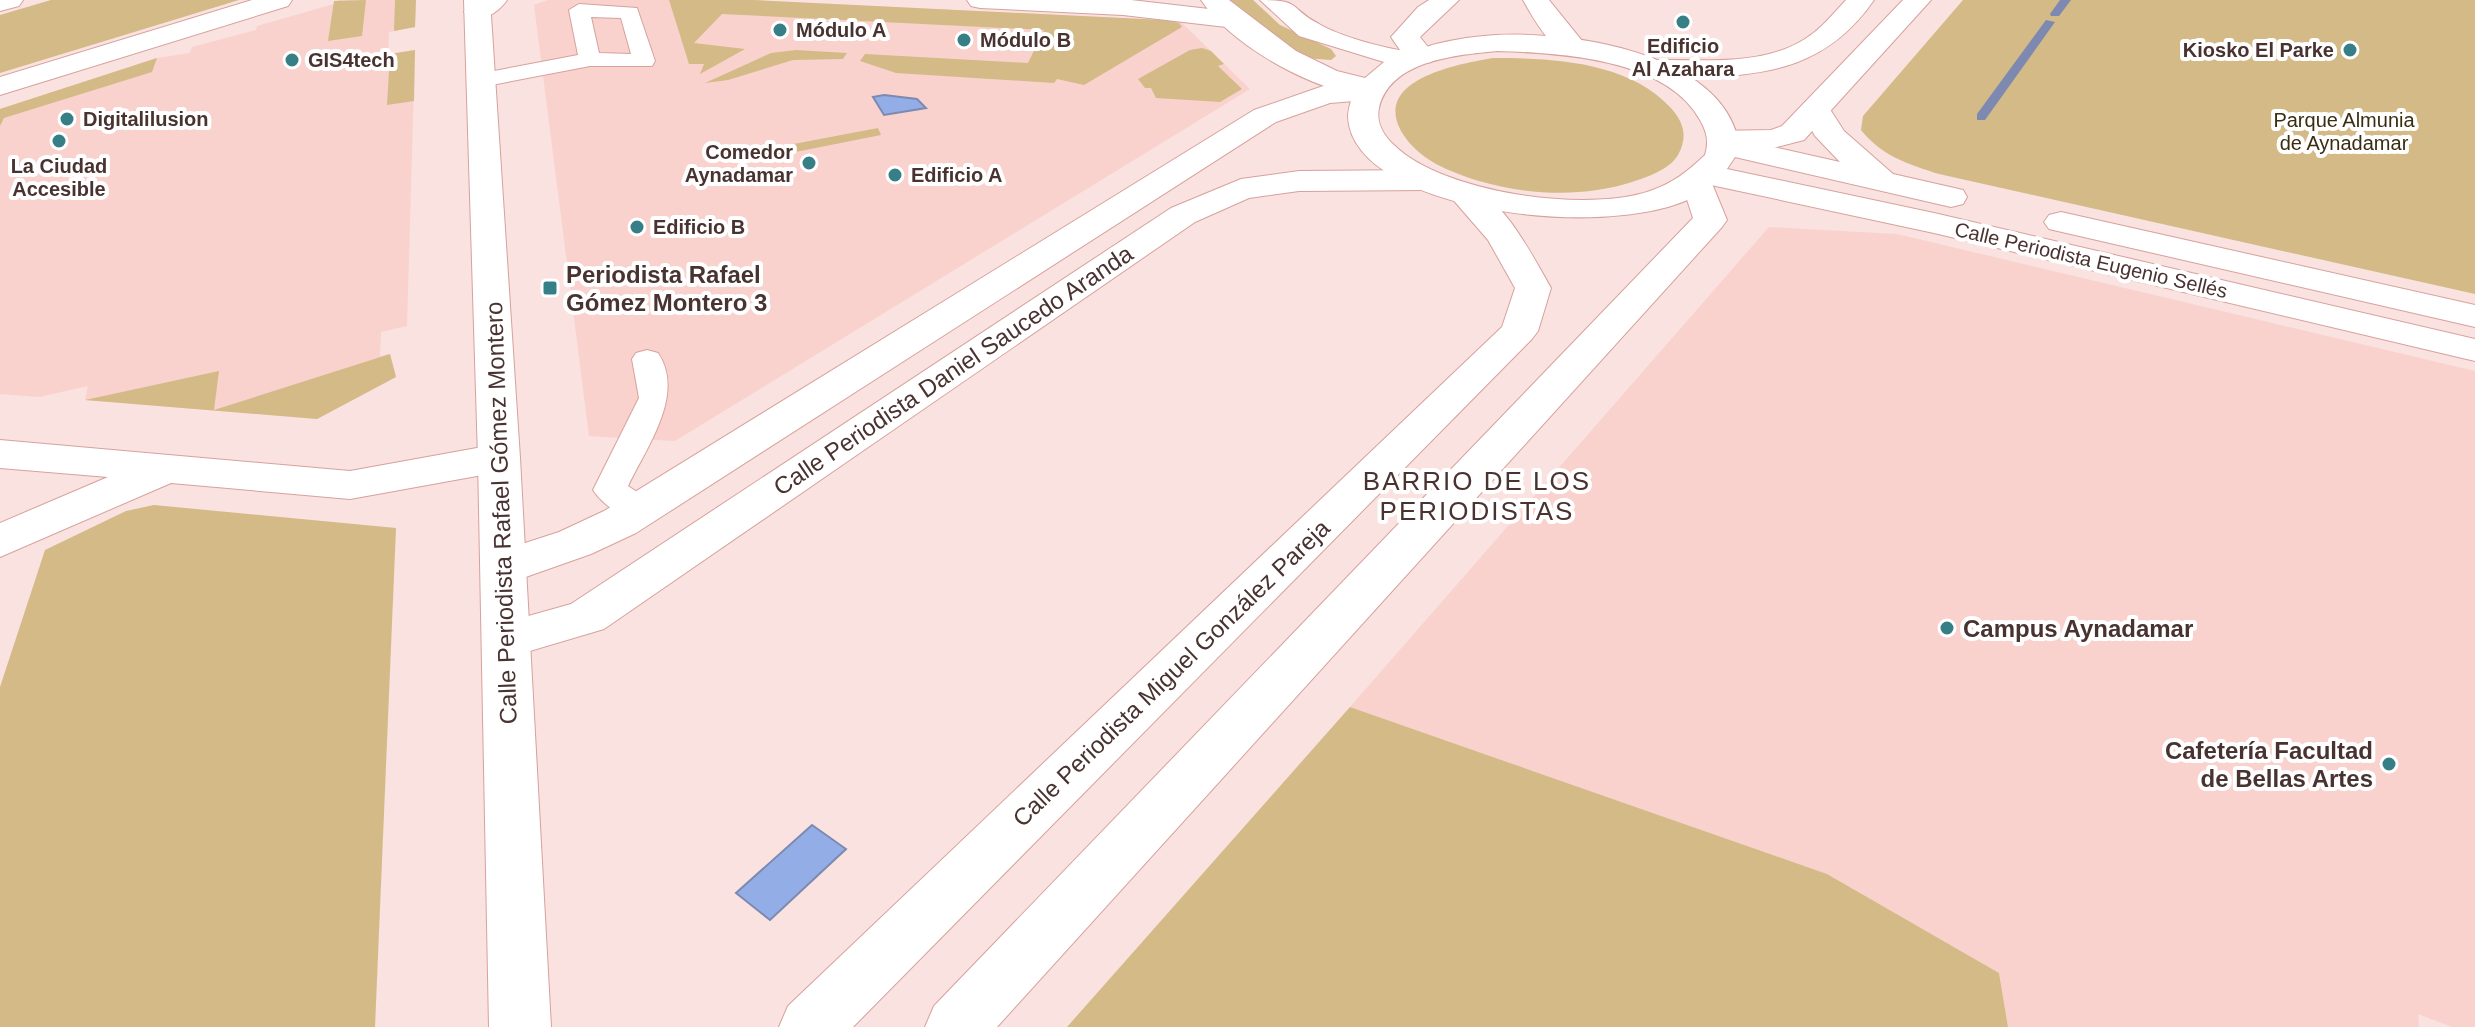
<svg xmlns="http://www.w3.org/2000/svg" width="2475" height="1027" font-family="Arial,sans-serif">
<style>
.built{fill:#f9d2ce}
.green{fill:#d3ba87}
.water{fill:#93aee7;stroke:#7d89b0;stroke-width:2}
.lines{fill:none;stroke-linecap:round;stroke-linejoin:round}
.stream{fill:#7d89b0;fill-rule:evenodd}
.service-casing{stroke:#d7a19c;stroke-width:2}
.tertiary-casing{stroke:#d7a19c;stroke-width:2}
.secondary-casing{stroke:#d7a19c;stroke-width:2}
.service{fill:#fff;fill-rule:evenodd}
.tertiary{fill:#fff;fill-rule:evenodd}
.secondary{fill:#fff;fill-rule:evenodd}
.poi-dot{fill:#377f86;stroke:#fff;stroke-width:3}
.labels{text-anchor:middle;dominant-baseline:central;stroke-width:8;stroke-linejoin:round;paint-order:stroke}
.far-poi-label{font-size:20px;font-weight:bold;fill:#493331;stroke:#fff;text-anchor:start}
.far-park-label{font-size:20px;fill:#3a2d11;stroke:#fff}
.far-street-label{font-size:20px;fill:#493331;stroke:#fff}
.poi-label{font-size:24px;font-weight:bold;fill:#493331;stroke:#fff;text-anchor:start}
.street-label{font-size:24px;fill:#493331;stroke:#fff}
.neighbourhood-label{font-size:26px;letter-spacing:2px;fill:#493331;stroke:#fff}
</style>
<rect width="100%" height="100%" fill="#f9e2df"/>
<g class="built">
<path d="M 338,0 L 416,0 L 415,27 L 389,32 L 388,54 L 415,50 L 407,326 L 381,332 L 380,356 L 390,354 L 396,377 L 317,419 L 85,400 L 88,386 L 39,397 L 0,394 L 0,109 L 157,58 L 190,53 L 192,47 L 256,30 L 257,26 L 334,4 Z"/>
<path d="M 548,0 L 752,0 L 1180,21 L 1250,89 L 675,441 L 589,436 L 534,5 Z"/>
<path d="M 1769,227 L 1897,234 L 2475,371 L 2475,1027 L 2452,1027 L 2418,1014 L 2419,1027 L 2008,1027 L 1999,973 L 1827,874 L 1350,707 Z"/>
</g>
<g class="green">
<path d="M 51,0 L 239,0 L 0,73 L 0,15 Z"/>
<path d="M 366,0 L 362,36 L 328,41 L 334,1 Z"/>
<path d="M 395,0 L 416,0 L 415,27 L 394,31 Z"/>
<path d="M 669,0 L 752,0 L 1164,20 L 1179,23 L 1182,27 L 1084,85 L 1057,79 L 1054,83 L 896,73 L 860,61 L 865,54 L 1028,63 L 1044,30 L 722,14 L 694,43 L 745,49 L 700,74 L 704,64 L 689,64 Z"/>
<path d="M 1228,0 L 1253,0 L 1280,25 L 1331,49 L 1336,56 L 1331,60 L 1305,58 Z"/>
<path d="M 1963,0 L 2475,0 L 2475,294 L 1939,174 C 1907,164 1882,156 1861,130 L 1863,116 Z"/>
<path d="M 1202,48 L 1211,51 L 1224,64 L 1218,66 L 1242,89 L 1220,102 L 1156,98 L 1151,88 L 1145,88 L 1138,79 L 1190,50 Z"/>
<path d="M 415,50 L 414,101 L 387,105 L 390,54 Z"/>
<path d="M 796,50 L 847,53 L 843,59 L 793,60 L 728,80 L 705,83 L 771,53 Z"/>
<path d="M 157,58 L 152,72 L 4,118 L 0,126 L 0,109 Z"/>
<path d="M 1493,58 C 1551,58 1627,61 1670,107 C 1684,122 1688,137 1678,155 C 1669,170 1647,177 1632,182 C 1571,202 1493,193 1436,164 C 1422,156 1409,145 1401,131 C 1373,79 1459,64 1493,58 Z"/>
<path d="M 878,128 L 881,135 L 765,158 L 762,150 Z"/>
<path d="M 390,354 L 396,377 L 317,419 L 85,400 L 219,371 L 214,410 Z"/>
<path d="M 154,505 L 396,528 L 375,1027 L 0,1027 L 0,687 L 45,550 L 126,511 Z"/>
<path d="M 1350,707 L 1827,874 L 1999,973 L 2008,1027 L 1067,1027 Z"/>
</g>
<g class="water">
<path d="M 884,95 L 917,99 L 926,108 L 884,115 L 873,97 Z"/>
<path d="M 812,825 L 846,849 L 770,920 L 736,893 Z"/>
</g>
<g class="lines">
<g class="stream">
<path d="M 2060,0 L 2071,0 L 2059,16 L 2051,16 L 2050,14 Z"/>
<path d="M 2046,20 L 2055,22 L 1985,120 L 1977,120 L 1977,114 Z"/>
</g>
<defs>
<g id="service">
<path d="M 579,4 L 637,8 L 655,61 L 652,66 L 590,66 L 481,87 L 473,85 L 470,80 L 473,75 L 578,55 L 569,10 ZM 591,17 L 621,18 L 631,54 L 599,53 Z"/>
<path d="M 647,350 L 658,353 C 686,394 646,448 628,486 L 652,502 L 657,510 L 652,518 C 631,524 605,508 593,490 L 639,398 L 632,359 L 636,353 Z"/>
</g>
<g id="tertiary">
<path d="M 252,0 L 292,0 L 288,6 L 0,95 L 0,77 Z"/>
<path d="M 477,0 L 507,0 C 498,13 483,22 468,18 L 464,12 Z"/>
<path d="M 967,0 L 1131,0 L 1235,12 L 1244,14 L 1248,20 L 1244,26 L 1235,28 L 1123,15 L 980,8 L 971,6 Z"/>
<path d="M 1429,0 L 1459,0 L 1420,37 L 1435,56 L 1431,62 C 1410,67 1402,53 1391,37 L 1418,7 Z"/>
<path d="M 1523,0 L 1549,0 L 1587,47 L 1583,53 C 1555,60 1535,21 1523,0 Z"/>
<path d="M 1846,0 L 1874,0 C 1829,65 1771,76 1697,77 C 1679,77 1660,79 1642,75 L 1638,69 L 1642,63 L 1652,60 C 1701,59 1761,67 1805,39 C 1821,29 1833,14 1846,0 Z"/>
<path d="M 1903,0 L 1931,0 L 1804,140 L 1773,148 L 1713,145 L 1709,138 L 1713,131 L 1771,130 L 1782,126 Z"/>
<path d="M 1368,84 L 1378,87 L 1383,93 L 1378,99 L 1330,103 L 1276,122 L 636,533 L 591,554 L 520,579 L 504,583 L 488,579 L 481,567 L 488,555 L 559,532 L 604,511 L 1254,110 L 1326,85 Z"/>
<path d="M 1426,170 L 1437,173 L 1442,180 L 1437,187 L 1426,190 L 1299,191 L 1249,198 L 1195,222 L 604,629 L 506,658 L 489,653 L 482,640 L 489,627 L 571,604 L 1171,208 L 1241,179 L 1299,171 Z"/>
<path d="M 1697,171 L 1708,174 L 1727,220 L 1722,227 L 997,1027 L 925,1027 L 934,1006 L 1693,218 L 1681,181 L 1686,174 Z"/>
<path d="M 1465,185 C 1502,194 1533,257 1551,288 L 1538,331 L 1532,339 L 853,1027 L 779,1027 L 788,1006 L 1502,327 L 1515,288 L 1488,240 L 1449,195 L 1453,188 Z"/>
<path d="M 0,440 L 350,471 L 499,444 L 514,448 L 520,458 L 514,468 L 499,472 L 350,499 L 171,483 L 0,557 L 0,523 L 108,477 L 0,468 Z"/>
</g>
<g id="secondary">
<path d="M 0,0 L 23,0 L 19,6 L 0,11 Z"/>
<path d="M 464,0 L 490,0 L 520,458 L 551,1027 L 489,1027 L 478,458 Z"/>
<path d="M 1201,0 L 1229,0 L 1296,51 L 1337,71 L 1365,78 L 1384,62 L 1299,36 L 1260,0 C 1303,0 1287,7 1319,24 C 1339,36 1383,48 1406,51 C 1416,52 1427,46 1436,44 C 1456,39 1476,36 1496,35 C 1571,31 1718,52 1738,139 L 1840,162 L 1815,136 L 1800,109 L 1804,103 L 1815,100 L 1826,103 L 1844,131 L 1893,174 L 1963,190 L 1967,197 L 1963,204 L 1951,207 L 1735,157 L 1727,169 L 1934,213 L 2475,339 L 2475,361 L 1934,233 L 1711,185 C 1649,246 1353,219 1348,117 C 1348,109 1351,101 1353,94 C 1302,84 1231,44 1201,0 ZM 1497,51 C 1559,53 1666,58 1700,120 C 1707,132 1709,142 1705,155 C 1687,172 1673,183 1650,191 C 1587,213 1442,193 1394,145 C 1383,135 1376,122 1379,108 C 1390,60 1457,55 1497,51 Z"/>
<path d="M 2061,212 L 2475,305 L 2475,327 L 2049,229 L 2044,222 L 2049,215 Z"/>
</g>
</defs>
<use href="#service" class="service-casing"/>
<use href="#tertiary" class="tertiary-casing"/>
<use href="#secondary" class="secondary-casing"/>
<use href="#service" class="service"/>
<use href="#tertiary" class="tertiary"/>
<use href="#secondary" class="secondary"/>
</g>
<g class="poi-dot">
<circle cx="1683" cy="22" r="8"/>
<circle cx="780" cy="30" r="8"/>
<circle cx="964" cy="40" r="8"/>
<circle cx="2350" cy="50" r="8"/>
<circle cx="292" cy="60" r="8"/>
<circle cx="67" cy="119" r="8"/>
<circle cx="59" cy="141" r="8"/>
<circle cx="809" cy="163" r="8"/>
<circle cx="895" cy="175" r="8"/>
<circle cx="637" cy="227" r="8"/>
<rect x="542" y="280" width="16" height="16" rx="4"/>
<circle cx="1947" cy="628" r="8"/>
<circle cx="2389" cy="764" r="8"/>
</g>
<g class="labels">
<g class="far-poi-label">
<text x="796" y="30">Módulo A</text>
<text x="980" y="40">Módulo B</text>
<text x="1683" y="46" text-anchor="middle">Edificio<tspan x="1683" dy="23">Al Azahara</tspan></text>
<text x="2334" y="50" text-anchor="end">Kiosko El Parke</text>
<text x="308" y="60">GIS4tech</text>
<text x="83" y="119">Digitalilusion</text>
<text x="793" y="152" text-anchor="end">Comedor<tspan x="793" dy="23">Aynadamar</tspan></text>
<text x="59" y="166" text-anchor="middle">La Ciudad<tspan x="59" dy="23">Accesible</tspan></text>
<text x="911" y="175">Edificio A</text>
<text x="653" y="227">Edificio B</text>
</g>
<g class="far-park-label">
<text x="2344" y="120">Parque Almunia<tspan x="2344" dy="23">de Aynadamar</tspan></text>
</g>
<g class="far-street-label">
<text transform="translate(2091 260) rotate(13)">Calle Periodista Eugenio Sellés</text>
</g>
<g class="poi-label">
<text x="566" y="274">Periodista Rafael<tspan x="566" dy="28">Gómez Montero 3</tspan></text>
<text x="1963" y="628">Campus Aynadamar</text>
<text x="2373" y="750" text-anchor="end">Cafetería Facultad<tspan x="2373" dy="28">de Bellas Artes</tspan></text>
</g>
<g class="street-label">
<text transform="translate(953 370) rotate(-34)">Calle Periodista Daniel Saucedo Aranda</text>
<text transform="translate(501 513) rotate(-92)">Calle Periodista Rafael Gómez Montero</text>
<text transform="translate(1171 673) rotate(-44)">Calle Periodista Miguel González Pareja</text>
</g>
<g class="neighbourhood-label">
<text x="1477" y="481">BARRIO DE LOS<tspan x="1477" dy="30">PERIODISTAS</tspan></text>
</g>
</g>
</svg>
